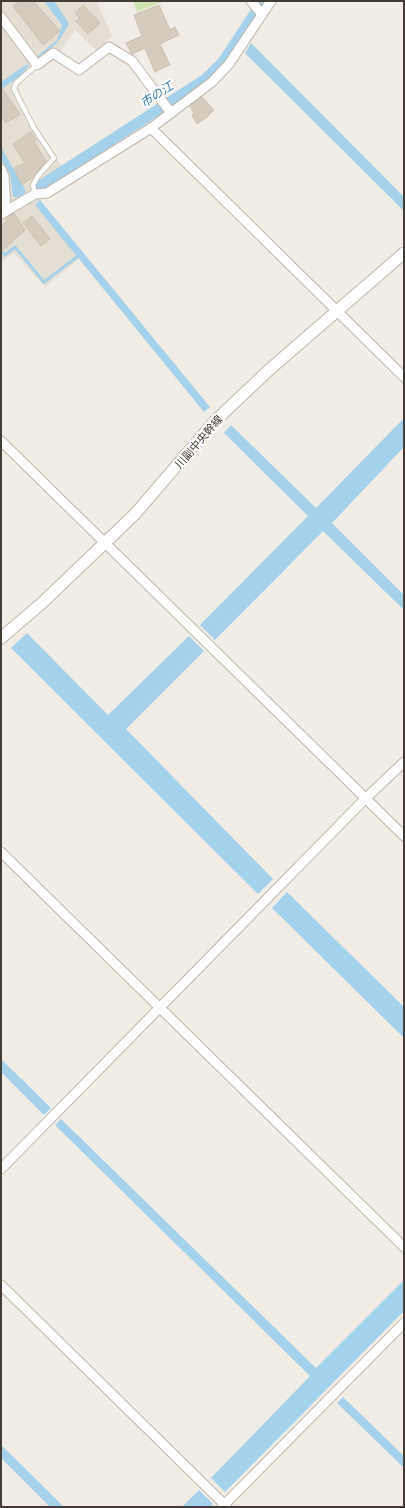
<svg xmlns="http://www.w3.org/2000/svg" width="405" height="1508" font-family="'Sofia Sans Condensed','Noto Sans JP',sans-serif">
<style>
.residential{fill:#e5dfd3}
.green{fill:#cee4b0}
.water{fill:#a4d1eb}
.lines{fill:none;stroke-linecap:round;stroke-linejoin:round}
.stream{stroke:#a4d1eb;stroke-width:3}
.canal{stroke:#a4d1eb;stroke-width:11}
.building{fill:#d5cbbe;stroke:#cdc0af}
.service-casing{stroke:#bfb7ab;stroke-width:6}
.minor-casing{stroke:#bfb7ab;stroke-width:11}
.tertiary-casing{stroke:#bfb7ab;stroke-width:13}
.service{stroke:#fff;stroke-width:4.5}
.minor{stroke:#fff;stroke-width:9}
.tertiary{stroke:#fff;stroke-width:11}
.labels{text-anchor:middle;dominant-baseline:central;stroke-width:4;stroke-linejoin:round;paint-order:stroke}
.street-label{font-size:11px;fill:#433d35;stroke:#fff}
.water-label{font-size:12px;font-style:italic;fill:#357ca8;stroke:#fff}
</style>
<rect width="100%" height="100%" fill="#f1ede5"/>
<path class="residential" d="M 1,1 L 101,1 L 97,3 L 112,35 L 98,52 L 75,30 L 55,58 L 33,71 L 18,86 L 34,126 L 62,166 L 40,182 L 41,206 L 81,257 L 45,287 L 14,253 L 3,261 L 1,259 Z"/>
<path class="green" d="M 133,1 L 164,1 L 137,12 Z"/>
<g class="water">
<path d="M 44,1 L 54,1 L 69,24 L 58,42 L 38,59 L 36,57 L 57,40 L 62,25 Z"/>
<path d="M 251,43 L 404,197 L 404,211 L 245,53 Z"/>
<path d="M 27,64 L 29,66 L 18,78 L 1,89 L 1,82 Z"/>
<path d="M 1,147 L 26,191 L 23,195 L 16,198 L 13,196 L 10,174 L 1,159 Z"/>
<path d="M 40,200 L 210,407 L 204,412 L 35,205 Z"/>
<path d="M 404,418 L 404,447 L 332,523 L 404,595 L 404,610 L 323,531 L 215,640 L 200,625 L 308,516 L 224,433 L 231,425 L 316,508 Z"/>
<path d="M 27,633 L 108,715 L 189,636 L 204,651 L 126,729 L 273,879 L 258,894 L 11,648 Z"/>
<path d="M 287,892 L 404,1007 L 404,1038 L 272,908 Z"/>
<path d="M 1,1059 L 51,1108 L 44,1115 L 1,1072 Z"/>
<path d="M 61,1119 L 316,1368 L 404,1280 L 404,1311 L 225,1492 L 211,1478 L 310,1376 L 55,1125 Z"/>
<path d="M 343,1397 L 404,1456 L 404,1468 L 337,1403 Z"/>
<path d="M 1,1445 L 64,1507 L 50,1507 L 1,1458 Z"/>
<path d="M 199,1490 L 213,1504 L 210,1507 L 182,1507 Z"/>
</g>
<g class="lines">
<path class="stream" d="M 1,251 L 5,255 L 15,247 L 44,282 L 77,257"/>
<path class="canal" d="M 40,186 L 207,78 L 223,62 L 263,1"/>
</g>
<g class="building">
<path d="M 20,1 L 33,1 L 60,31 L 43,45 L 13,6 Z"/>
<path d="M 83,5 L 100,23 L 88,34 L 76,21 L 80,18 L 75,13 Z"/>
<path d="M 159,5 L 170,30 L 175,27 L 179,35 L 160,44 L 170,65 L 155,72 L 145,48 L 132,54 L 126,43 L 142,36 L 134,15 Z"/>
<path d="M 1,87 L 20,114 L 6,123 L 1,114 Z"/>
<path d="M 202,97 L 214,110 L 207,117 L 197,124 L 192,115 L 194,114 L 190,106 Z"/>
<path d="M 31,132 L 36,140 L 34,142 L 46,161 L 33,177 L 22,185 L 14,168 L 25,163 L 13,144 Z"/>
<path d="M 14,213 L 25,230 L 1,252 L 1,227 L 8,220 L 7,218 Z"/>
<path d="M 32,216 L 50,239 L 41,246 L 23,223 Z"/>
</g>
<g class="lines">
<defs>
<path id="service" d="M 35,194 L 33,185 L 38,176 L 54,158 L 34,128 L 14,89 L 16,83 L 37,65"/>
<g id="minor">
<path d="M 251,1 L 262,14"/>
<path d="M 1,17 L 37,65 L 53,53 L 79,70 L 109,47 L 132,61 L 171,113"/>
<path d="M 151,128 L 404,377"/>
<path d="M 1,169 L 4,176 L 6,211"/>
<path d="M 1,214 L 35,194 L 47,193 L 151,128 L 212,82 L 229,64 L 271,1"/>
<path d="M 1,441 L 404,836"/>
<path d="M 1,852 L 404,1247"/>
<path d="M 1,1169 L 366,798 L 404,762"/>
<path d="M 1,1285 L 227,1507"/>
<path d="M 222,1507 L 404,1323"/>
</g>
<path id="tertiary" d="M 1,638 L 42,603 L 135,514 L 215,421 L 270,369 L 404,253"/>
</defs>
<use href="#service" class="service-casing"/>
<use href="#minor" class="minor-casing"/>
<use href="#tertiary" class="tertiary-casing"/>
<use href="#service" class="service"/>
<use href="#minor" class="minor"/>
<use href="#tertiary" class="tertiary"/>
</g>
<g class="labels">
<g class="street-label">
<text transform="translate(199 442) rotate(-49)">川副中央幹線</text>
</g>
<g class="water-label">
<text transform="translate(157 95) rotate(-33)">市の江</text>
</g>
</g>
<rect width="405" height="1508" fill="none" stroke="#433d35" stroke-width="4"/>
</svg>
